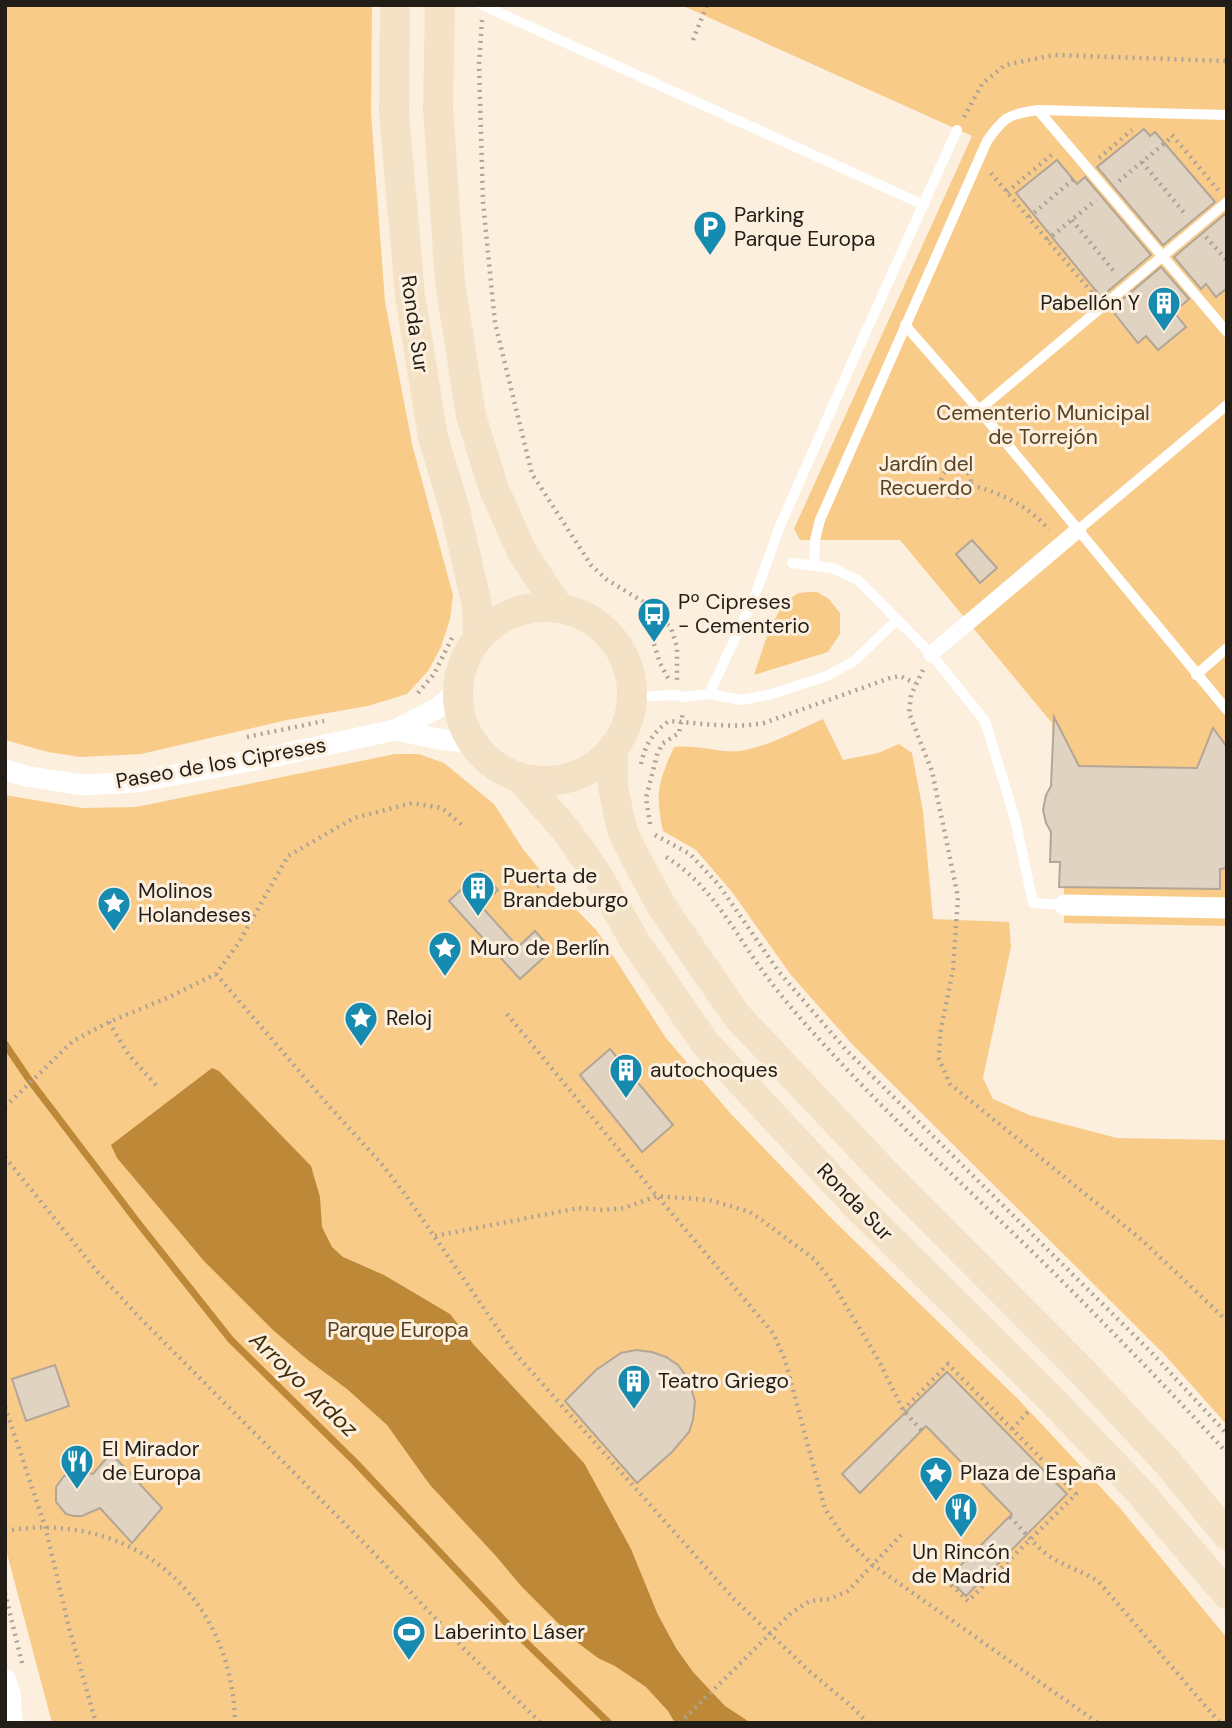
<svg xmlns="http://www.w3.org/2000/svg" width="1232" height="1728" font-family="'DM Sans',sans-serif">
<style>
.green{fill:#f9cb89}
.water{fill:#bd8938}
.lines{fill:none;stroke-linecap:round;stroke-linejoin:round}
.stream{stroke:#bd8938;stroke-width:7}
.building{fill:#e0d3c2;stroke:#b3a696;stroke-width:2}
.path{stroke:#ada396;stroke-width:4.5;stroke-dasharray:2 5;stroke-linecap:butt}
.service{stroke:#fff;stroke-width:10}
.pedestrian{stroke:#fff;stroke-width:16}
.minor{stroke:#fff;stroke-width:21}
.secondary{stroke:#f4e2c7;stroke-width:30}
.labels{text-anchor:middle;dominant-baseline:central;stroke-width:6;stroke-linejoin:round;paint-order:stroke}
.poi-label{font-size:21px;fill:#221d17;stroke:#fcefde;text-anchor:start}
.street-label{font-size:21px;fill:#221d17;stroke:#fcefde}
.park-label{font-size:21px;fill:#584120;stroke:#fcefde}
.water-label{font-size:23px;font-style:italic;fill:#422d09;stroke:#fcefde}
</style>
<rect width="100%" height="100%" fill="#fcefde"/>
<g class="green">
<path d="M 5,5 L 372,5 L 371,113 L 385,302 L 412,444 L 453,595 L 450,619 L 441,647 L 428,671 L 407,694 L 368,706 L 287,720 L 141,754 L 80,757 L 48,752 L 5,740 Z"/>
<path d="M 681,5 L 1227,5 L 1227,747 L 1218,735 L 1209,739 L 1197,768 L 1079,766 L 1063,735 L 1053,740 L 1052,723 L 900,540 L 800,540 L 794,529 L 972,136 Z"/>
<path d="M 817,592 L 829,599 L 840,613 L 840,634 L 828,652 L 754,675 C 762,653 774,601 800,593 C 804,592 811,592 817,592 Z"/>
<path d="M 823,719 L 843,760 L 878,753 L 899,744 L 912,753 L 923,811 L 933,919 L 1009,922 L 1011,947 L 983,1078 L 993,1099 L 1029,1115 L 1117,1138 L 1227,1140 L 1227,1425 L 1163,1353 L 852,1044 L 791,975 L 732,892 L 696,850 L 663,831 C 655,793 658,783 674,747 C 697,744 719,753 740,751 C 765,748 800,729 823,719 Z"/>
<path d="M 395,754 L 419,754 L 444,763 L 494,804 L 523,849 L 547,879 L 597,931 L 666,1038 L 731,1114 L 833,1220 L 1019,1400 L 1119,1507 L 1227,1638 L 1227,1723 L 52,1723 L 5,1546 L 5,795 L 82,808 L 136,807 Z"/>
<path d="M 1227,868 L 1227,926 L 1064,923 L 1064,887 L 1220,888 L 1220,869 Z"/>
</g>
<path class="water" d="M 212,1068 L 219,1071 L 311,1166 L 320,1197 L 322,1227 L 332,1247 L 343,1257 L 384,1275 L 450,1314 L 474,1345 L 584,1463 L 631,1549 L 658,1615 L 676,1648 L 693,1672 L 725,1706 L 751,1723 L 675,1723 L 668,1711 L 646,1687 L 615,1666 L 598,1658 L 578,1643 L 522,1587 L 495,1555 L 430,1485 L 387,1425 L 347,1389 L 308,1360 L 274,1331 L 204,1261 L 117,1158 L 111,1145 Z"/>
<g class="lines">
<path class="stream" d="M 5,1044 L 28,1078 L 139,1224 L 231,1340 L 355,1462 L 513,1630 L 609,1723"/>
</g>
<g class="building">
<path d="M 1144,129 L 1150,136 L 1155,132 L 1215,202 L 1163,245 L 1097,167 Z"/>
<path d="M 1057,160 L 1077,184 L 1085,177 L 1151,255 L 1101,297 L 1016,193 Z"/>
<path d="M 1225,214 L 1227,217 L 1227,288 L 1216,297 L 1206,284 L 1201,289 L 1174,257 Z"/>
<path d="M 1161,267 L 1189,299 L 1174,312 L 1186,327 L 1158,350 L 1146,336 L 1138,343 L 1111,309 Z"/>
<path d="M 972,540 L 997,568 L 980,583 L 956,554 Z"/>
<path d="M 1054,717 L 1079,766 L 1197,768 L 1213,728 L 1227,747 L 1227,868 L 1220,869 L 1220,889 L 1059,887 L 1060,862 L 1050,862 L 1051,832 L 1046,823 L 1043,810 L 1046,795 L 1051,786 Z"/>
<path d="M 481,871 L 498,890 L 481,906 L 518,947 L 535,931 L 552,950 L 520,979 L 449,901 Z"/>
<path d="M 610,1049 L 673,1125 L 642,1152 L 580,1075 Z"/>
<path d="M 636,1350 L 652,1352 L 666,1357 L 678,1365 L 688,1379 L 695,1401 L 693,1420 L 689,1432 L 672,1452 L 637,1483 L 565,1401 L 596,1370 L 621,1353 Z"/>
<path d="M 55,1365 L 69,1406 L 26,1421 L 12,1379 Z"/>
<path d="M 947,1372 L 1067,1494 L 966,1596 L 948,1578 L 1012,1514 L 926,1426 L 860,1493 L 842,1474 Z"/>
<path d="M 111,1453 L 162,1508 L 132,1543 L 100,1508 L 82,1516 L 74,1516 L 66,1514 L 56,1502 L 56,1487 L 64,1476 L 77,1471 L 93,1474 Z"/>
</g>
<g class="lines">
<g class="path">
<path d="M 482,20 L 479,64 L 483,202 L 495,323 L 532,474 L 591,565 L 606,579 L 650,606 L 671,628 L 677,647 L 677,680"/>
<path d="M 693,40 L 707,5"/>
<path d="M 964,117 L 982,84 L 1005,65 L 1054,55 L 1227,61"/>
<path d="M 1172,135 L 1218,190"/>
<path d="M 1099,158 L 1132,130"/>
<path d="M 1142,162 L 1186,215"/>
<path d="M 991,173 L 1093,294"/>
<path d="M 1119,181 L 1172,137"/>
<path d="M 1007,192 L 1055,152"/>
<path d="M 1029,217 L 1076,177"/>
<path d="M 1072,220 L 1116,274"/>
<path d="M 1206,237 L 1227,261"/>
<path d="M 1047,240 L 1096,200"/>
<circle cx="956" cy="482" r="15"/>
<path d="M 971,485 C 1001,493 1029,506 1049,530"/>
<path d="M 654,644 L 660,663 L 670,682"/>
<path d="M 923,670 L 911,695 L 909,713 L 932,771 L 958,897 L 953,969 L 940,1034 L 939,1059 L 950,1084 L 1143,1241 L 1227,1321"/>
<path d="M 418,693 L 434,674 L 452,638"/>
<path d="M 247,737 L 324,721"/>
<path d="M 641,764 C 645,745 653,732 669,721 C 701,723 731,729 764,723 L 890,678 L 900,676 L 915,683"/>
<path d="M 650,824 L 646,798 L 657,755 L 662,744 L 679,733 L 683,712"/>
<path d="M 655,835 L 690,854 L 719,885 L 779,972 L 846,1050 L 1151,1352 L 1227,1434"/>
<path d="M 666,857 C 713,885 737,938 770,981 C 791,1009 816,1036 839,1061 C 907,1134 980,1200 1051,1270 C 1111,1330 1170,1391 1227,1453"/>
<path d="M 537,887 L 557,871"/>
<path d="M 216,974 L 328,1105 L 380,1162 L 405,1194 L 514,1352 L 734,1599 L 809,1671 L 850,1705 L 868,1723"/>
<path d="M 507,1014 L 657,1196 L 773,1333 L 785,1360 L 825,1509 L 844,1537 L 873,1565 L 1098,1723"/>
<path d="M 109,1022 L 128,1054 L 156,1085"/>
<path d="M 5,1107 L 73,1041 L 109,1022 L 167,998 L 216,974 L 238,944 L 288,856 L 354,818 L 412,803 L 442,808 L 462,825"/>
<path d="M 5,1157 L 95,1269 L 139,1317 L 370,1549 L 466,1651 L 541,1723"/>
<path d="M 435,1236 L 579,1208 L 603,1210 L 624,1208 L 657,1196 L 709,1200 L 750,1212 L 763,1221 L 814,1259 L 830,1279 L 879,1361 L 903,1410 L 922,1431"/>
<path d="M 5,1407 L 45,1526 L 69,1628 L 96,1723"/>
<path d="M 903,1410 L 948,1364 L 1076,1494 L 968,1601 L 946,1580"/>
<path d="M 1012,1429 L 1028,1412"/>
<path d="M 1010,1517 C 1022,1529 1035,1546 1049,1556 C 1065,1567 1083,1571 1099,1582 L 1220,1723"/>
<path d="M 5,1531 C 131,1509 233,1595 235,1723"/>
<path d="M 5,1593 L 23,1667"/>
<path d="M 680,1723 L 791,1613 L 810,1601 L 830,1599 L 848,1591 L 901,1535"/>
</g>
<g class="service">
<path d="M 482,5 L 924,205"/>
<path d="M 1038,110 L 1227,332"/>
<path d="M 905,325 L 979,410 L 1227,710"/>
<path d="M 979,410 L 1227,202"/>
<path d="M 1078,530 L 1227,405"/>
<path d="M 792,563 L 832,568 L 858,580 L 931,654 L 985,721 L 1015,819 L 1033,903 L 1065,905"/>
<path d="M 814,566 L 815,540 L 820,520 L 987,141 C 1004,117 1008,114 1038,110 L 1227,115"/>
<path d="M 1196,675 L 1227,648"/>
<path d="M 709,694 L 754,598 L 780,526 L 854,358 L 957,130"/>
<path d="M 633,697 L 676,695 L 683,697 L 709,694 L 741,700 L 772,694 L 827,676 L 854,661 L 897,620"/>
</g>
<path class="pedestrian" d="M 931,654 L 1078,530"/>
<g class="minor">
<path d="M 395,730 L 444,740 L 470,742"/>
<path d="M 5,770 L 26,776 L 82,785 L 136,782 L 266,758 L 395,730 L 438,708 L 457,691"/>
<path d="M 1065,905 L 1227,908"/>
<path d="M 5,1679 L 10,1693 L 12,1723"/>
</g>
<g class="secondary">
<path d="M 395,5 L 394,113 L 410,295 L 433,437 L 455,510 L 477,605 L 478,637"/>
<path d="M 440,5 L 438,108 L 450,282 L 471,416 L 494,489 L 522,552 L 558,607"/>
<circle cx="545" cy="694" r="87"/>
<path d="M 613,749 L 613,787 L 622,830 L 634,855 L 662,907 L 737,1016 L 885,1173 L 1082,1371 L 1168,1463 L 1227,1535"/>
<path d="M 522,780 L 566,830 L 598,876 L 634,940 L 705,1043 L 855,1204 L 1052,1400 L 1139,1491 L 1227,1594"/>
</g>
</g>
<defs>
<symbol id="parking-pin" viewBox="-11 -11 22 30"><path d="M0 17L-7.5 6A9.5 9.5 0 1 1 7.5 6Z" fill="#178baf" stroke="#fcefde"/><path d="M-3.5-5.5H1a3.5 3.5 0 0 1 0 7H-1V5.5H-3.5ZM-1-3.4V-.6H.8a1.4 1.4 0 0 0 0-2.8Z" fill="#fff"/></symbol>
<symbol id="building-pin" viewBox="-11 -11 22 30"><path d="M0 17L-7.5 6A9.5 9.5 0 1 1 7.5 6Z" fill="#178baf" stroke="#fcefde"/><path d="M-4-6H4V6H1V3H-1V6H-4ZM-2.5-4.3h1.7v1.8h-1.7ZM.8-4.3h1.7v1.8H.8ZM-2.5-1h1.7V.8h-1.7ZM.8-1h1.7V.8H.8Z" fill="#fff"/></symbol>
<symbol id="bus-pin" viewBox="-11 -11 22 30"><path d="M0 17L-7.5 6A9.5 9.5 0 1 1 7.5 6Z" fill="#178baf" stroke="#fcefde"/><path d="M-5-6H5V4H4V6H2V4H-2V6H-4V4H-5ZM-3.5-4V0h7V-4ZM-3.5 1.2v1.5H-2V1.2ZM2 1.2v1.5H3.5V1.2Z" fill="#fff"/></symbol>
<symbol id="sight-pin" viewBox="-11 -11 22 30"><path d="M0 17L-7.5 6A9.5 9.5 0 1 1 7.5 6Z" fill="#178baf" stroke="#fcefde"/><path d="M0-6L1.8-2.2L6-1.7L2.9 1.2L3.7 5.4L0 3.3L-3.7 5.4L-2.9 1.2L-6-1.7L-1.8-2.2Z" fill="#fff"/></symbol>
<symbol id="restaurant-pin" viewBox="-11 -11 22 30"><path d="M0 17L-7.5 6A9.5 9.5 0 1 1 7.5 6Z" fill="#178baf" stroke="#fcefde"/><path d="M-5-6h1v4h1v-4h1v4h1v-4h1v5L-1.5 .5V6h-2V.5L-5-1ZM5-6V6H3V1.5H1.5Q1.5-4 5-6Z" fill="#fff"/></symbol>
<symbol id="stadium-pin" viewBox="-11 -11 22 30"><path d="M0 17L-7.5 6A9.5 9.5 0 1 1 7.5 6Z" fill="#178baf" stroke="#fcefde"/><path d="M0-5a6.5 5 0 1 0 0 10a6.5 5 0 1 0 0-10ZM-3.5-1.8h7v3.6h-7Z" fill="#fff"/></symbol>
</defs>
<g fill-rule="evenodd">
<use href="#parking-pin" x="691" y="208" width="38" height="52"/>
<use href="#building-pin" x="1145" y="284" width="38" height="52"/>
<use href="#bus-pin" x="635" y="595" width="38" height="52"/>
<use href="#building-pin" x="459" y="869" width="38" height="52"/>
<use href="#sight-pin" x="95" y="884" width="38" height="52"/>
<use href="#sight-pin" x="426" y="929" width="38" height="52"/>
<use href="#sight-pin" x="342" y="999" width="38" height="52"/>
<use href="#building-pin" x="607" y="1051" width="38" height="52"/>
<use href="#building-pin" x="615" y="1362" width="38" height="52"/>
<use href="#restaurant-pin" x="58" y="1442" width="38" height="52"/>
<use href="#sight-pin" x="917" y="1454" width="38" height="52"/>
<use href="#restaurant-pin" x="942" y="1490" width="38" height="52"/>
<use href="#stadium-pin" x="390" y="1613" width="38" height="52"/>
</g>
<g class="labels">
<g class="poi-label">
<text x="734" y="215">Parking<tspan x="734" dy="24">Parque Europa</tspan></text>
<text x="1140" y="303" text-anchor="end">Pabellón Y</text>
<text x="678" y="602">Pº Cipreses<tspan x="678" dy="24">- Cementerio</tspan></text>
<text x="503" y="876">Puerta de<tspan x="503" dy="24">Brandeburgo</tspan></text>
<text x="138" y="891">Molinos<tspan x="138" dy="24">Holandeses</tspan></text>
<text x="470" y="948">Muro de Berlín</text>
<text x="386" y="1018">Reloj</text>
<text x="650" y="1070">autochoques</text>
<text x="658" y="1381">Teatro Griego</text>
<text x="102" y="1449">El Mirador<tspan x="102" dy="24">de Europa</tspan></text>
<text x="960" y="1473">Plaza de España</text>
<text x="961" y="1552" text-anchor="middle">Un Rincón<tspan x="961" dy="24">de Madrid</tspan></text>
<text x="434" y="1632">Laberinto Láser</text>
</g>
<g class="street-label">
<text transform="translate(415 324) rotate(82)">Ronda Sur</text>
<text transform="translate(221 763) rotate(-10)">Paseo de los Cipreses</text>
<text transform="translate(855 1202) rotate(46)">Ronda Sur</text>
</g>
<g class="park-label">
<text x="1043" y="413">Cementerio Municipal<tspan x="1043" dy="24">de Torrejón</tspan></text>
<text x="926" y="464">Jardín del<tspan x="926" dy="24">Recuerdo</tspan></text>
<text x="398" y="1330">Parque Europa</text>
</g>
<g class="water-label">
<text transform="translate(304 1384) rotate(44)">Arroyo Ardoz</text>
</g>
</g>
<rect width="1232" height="1728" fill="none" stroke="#221d17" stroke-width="14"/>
</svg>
